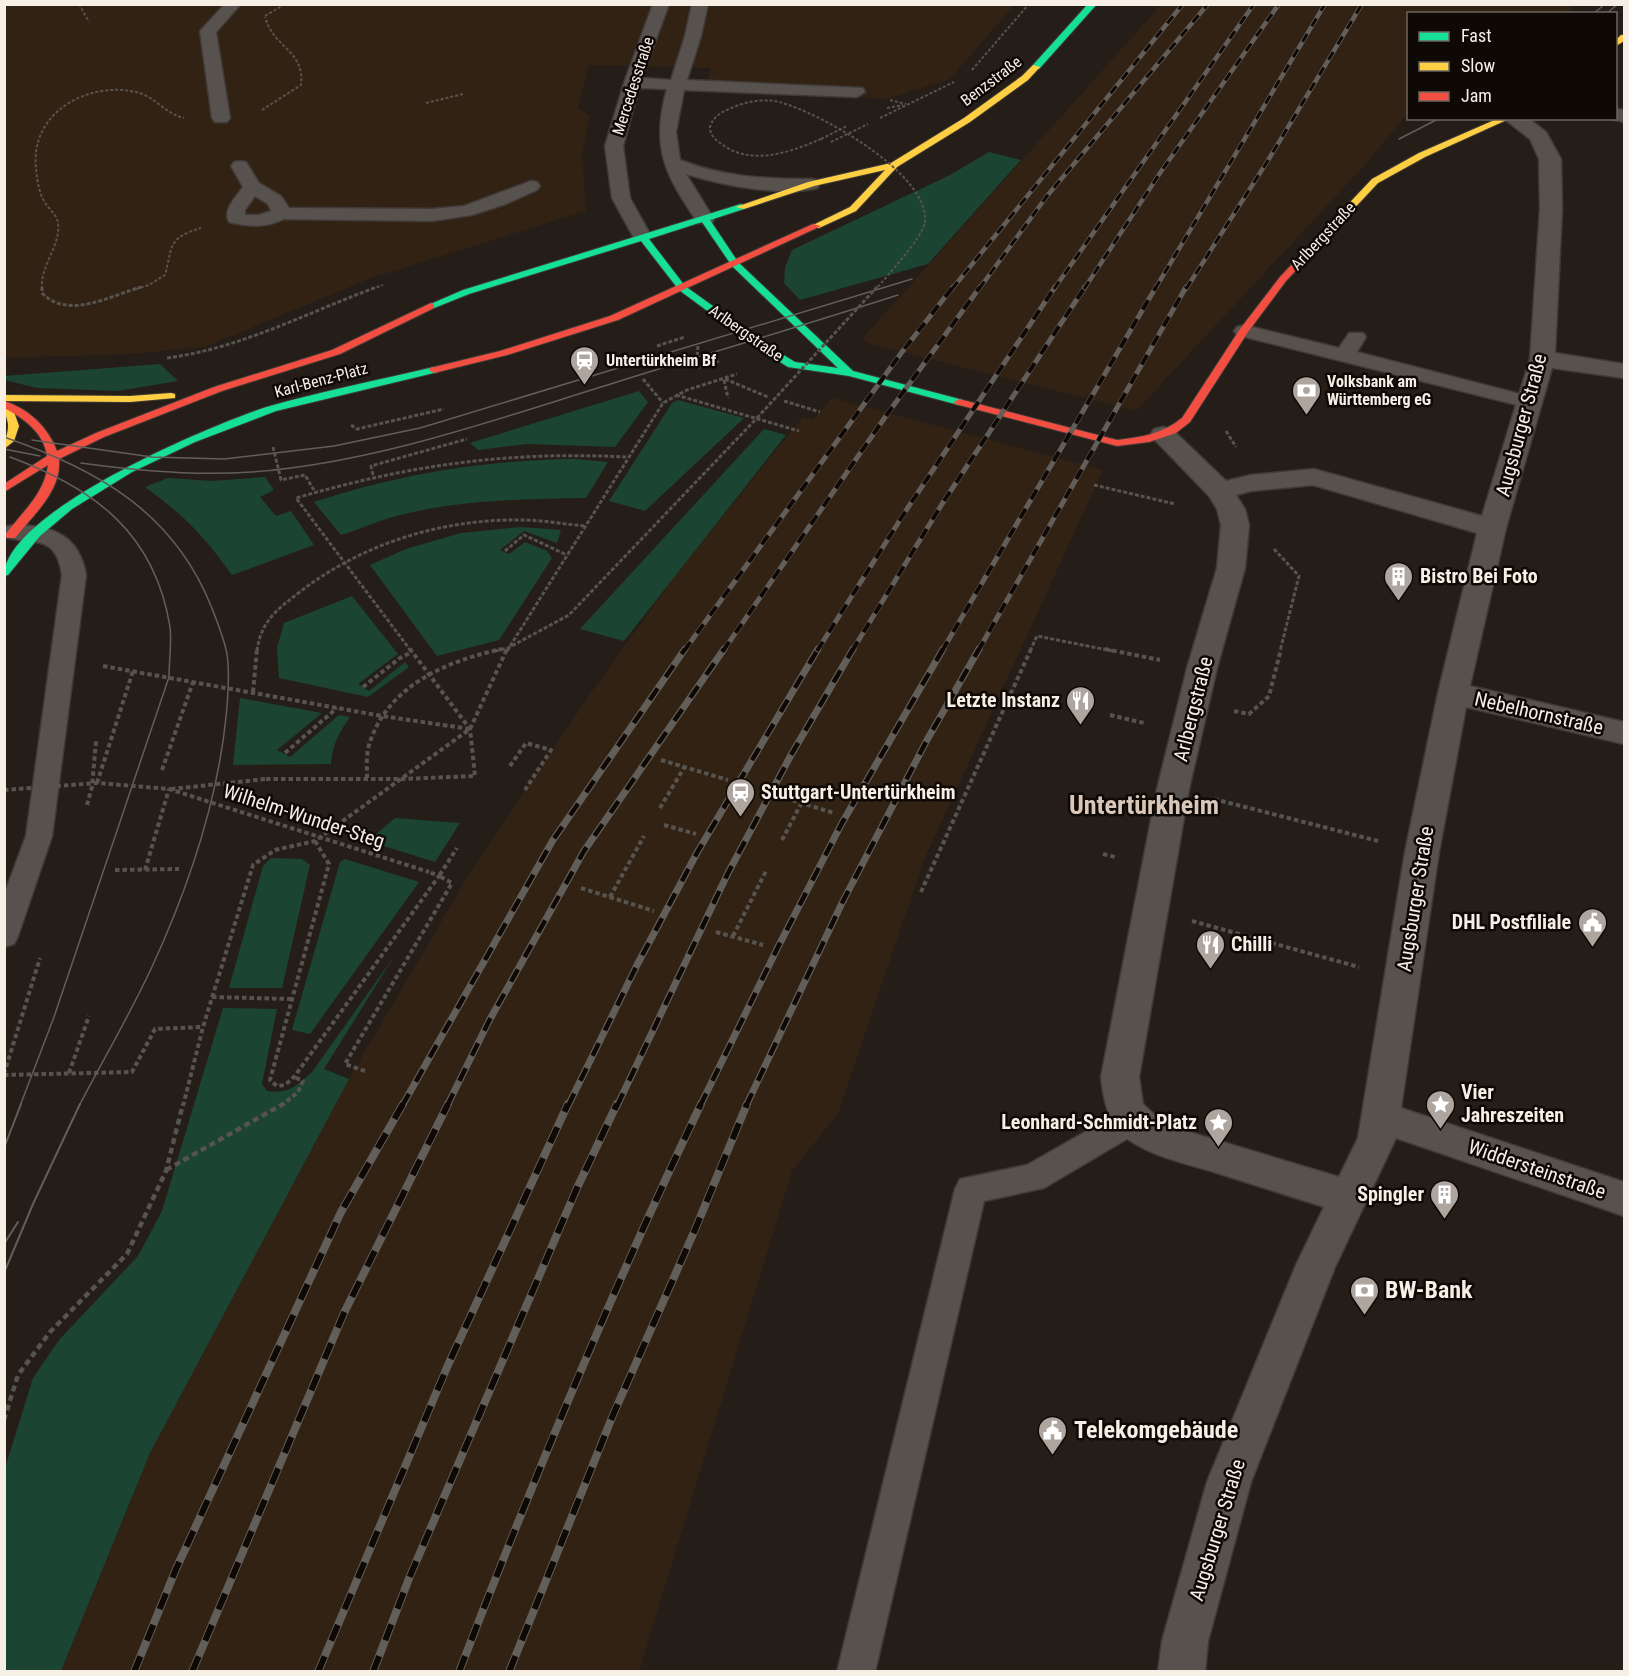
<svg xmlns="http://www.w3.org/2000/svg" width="1629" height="1676" font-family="'Roboto Condensed',sans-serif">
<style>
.built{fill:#322214}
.green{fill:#1c4432}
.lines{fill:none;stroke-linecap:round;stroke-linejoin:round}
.lane-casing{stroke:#3f3a36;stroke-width:3}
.street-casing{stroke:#3f3a36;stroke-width:3}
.fast-casing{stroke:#3f3a36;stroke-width:2}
.slow-casing{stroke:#3f3a36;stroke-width:2}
.jam-casing{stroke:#3f3a36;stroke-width:2}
.path-far3{stroke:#57534e;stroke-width:2;stroke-dasharray:3 2;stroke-linecap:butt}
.path-far2{stroke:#57534e;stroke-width:3;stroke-dasharray:4 2;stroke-linecap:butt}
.path-far1{stroke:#57534e;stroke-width:4;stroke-dasharray:4.5 3;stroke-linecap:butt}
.path{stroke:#57534e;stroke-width:4.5;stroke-dasharray:6 4;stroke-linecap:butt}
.lane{fill:#58524e;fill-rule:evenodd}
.street{fill:#58524e;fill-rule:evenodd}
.fast{fill:#16e098;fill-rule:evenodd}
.slow{fill:#ffcf43;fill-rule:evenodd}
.jam{fill:#f24e42;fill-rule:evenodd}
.tram-far1{stroke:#625e59;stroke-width:1.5}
.tram{stroke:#625e59;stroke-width:2}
.rail-far3-casing{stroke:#625e59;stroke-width:4.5}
.rail-far2-casing{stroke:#625e59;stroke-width:5}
.rail-far1-casing{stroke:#625e59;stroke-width:7}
.rail-casing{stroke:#625e59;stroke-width:8}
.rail-far3{stroke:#0f0905;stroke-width:3;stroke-dasharray:9;stroke-linecap:butt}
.rail-far2{stroke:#0f0905;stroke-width:4;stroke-dasharray:11;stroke-linecap:butt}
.rail-far1{stroke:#0f0905;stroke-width:4.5;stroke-dasharray:14;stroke-linecap:butt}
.rail{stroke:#0f0905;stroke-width:6;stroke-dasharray:17;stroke-linecap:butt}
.path-bridge-far2{stroke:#57534e;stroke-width:2;stroke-dasharray:3 2;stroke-linecap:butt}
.path-bridge-far1{stroke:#57534e;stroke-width:3;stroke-dasharray:4 2;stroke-linecap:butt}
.path-bridge{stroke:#57534e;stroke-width:4;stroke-dasharray:4.5 3;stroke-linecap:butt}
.labels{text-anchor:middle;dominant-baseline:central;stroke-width:5;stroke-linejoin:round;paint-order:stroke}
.far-street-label{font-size:16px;fill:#f7eee6;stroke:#0f0905}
.far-poi-label{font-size:16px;font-weight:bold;fill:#f7eee6;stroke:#0f0905;text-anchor:start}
.street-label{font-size:20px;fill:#f7eee6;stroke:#0f0905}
.poi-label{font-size:20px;font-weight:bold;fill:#f7eee6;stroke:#0f0905;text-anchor:start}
.near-poi-label{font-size:24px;font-weight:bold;fill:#f7eee6;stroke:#0f0905;text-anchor:start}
.district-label{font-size:26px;font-weight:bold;fill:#d9c8ba;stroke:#0f0905}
</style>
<rect width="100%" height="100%" fill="#251e18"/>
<g class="built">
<path d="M 7,5 L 1014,5 L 950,79 L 888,99 L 705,90 L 711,68 L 589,65 L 578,108 L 590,116 L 582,154 L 586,211 L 371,278 L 205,347 L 130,354 L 5,358 L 4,9 Z"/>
<path d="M 1161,5 L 1577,5 L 1565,13 L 1408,14 L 1408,113 L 1362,168 L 1136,411 L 902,352 L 873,345 L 862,339 Z"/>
<path d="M 832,398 L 1103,470 L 924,860 L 838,1113 L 792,1171 L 639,1671 L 61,1672 L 150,1453 L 349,1079 L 470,873 L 591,693 L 674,577 L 803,417 L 813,420 Z"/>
</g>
<g class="green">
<path d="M 989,152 L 1021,160 L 928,264 L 800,300 L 784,283 L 785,268 L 792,250 L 950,175 Z"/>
<path d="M 160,364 L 178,381 L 118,391 L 37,388 L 5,380 L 4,376 Z"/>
<path d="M 639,391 L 648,402 L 615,447 L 527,444 L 478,450 L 470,443 Z"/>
<path d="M 678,400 L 744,418 L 645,511 L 609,501 L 672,403 Z"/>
<path d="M 764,429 L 786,435 L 624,641 L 580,629 Z"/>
<path d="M 574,459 L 608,462 L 586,498 C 521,499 452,500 389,518 C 373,523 357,530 341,535 L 314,502 C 399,474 485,460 574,459 Z"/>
<path d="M 265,477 L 274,490 L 260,497 L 276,516 L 291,511 L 314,545 L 232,575 C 204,536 184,515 145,487 L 168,478 L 212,481 Z"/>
<path d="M 521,527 L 561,530 L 557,543 L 524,531 L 500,550 L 509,554 L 525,542 L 547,551 L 552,558 L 499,640 L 437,656 L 370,565 L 406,549 L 461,533 Z"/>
<path d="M 352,596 L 398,654 L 358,684 L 369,691 L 405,662 L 409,667 L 368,697 L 279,678 L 277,648 L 284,623 Z"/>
<path d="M 240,698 L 322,713 L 277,750 L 290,757 L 339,715 L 350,717 C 339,732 332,746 331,764 L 233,765 Z"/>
<path d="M 395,818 L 460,823 L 435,862 L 368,841 Z"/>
<path d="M 271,858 L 302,859 L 310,865 L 282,988 L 229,988 L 263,866 Z"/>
<path d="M 345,859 L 419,882 L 310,1034 L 292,1030 L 340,862 Z"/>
<path d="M 395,955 L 324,1069 L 349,1079 L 150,1453 L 61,1671 L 5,1671 L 5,1468 L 33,1378 L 59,1340 L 138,1256 L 162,1211 L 223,1008 L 277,1009 L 262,1084 L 267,1091 C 290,1094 296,1086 312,1072 Z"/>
</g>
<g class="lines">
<defs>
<g id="lane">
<path d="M 225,4 L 241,4 L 216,32 L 230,118 L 227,122 L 215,122 L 212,118 L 200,31 Z"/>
<path d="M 653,4 L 669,4 L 642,78 L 671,80 L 685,36 L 692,4 L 708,4 L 701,36 L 687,80 L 863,88 L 865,92 L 857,97 L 684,90 L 676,132 L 680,160 C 723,177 766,179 811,179 L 817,180 L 820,184 L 817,188 C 781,197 721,185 686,174 L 714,219 L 712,223 L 698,223 C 666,176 650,148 667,89 L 639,88 L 623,146 L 630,198 L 651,236 L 649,240 L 635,240 L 612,198 L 605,146 L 624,83 Z"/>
<path d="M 240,161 L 246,162 L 259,183 L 281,196 L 289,208 L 432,209 L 464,206 L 531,181 L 537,182 L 540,186 L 537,190 L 506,204 L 472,215 L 432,221 L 284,219 C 266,228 249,227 229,222 C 222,210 236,197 243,187 L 231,166 L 234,162 ZM 255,196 L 268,204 L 271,211 L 259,215 L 245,215 L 245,210 Z"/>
<path d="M 1244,325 L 1339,348 L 1349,333 L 1363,333 L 1366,337 L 1357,352 L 1536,398 L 1540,402 L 1536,406 L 1529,408 L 1237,335 L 1234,331 L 1237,327 Z"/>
<path d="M 13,525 C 51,525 79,534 86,575 L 52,836 L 18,936 L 14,944 L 4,947 L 4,895 L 26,836 L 62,575 C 56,534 35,545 5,537 L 5,527 Z"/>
<path d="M 1131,1108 L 1142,1112 L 1146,1121 L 1142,1130 L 1044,1188 L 984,1201 L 875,1672 L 837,1672 L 955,1189 L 960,1179 L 1027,1165 L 1120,1112 Z"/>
</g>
<g id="street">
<path d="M 1616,109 L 1624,110 L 1624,122 L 1608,118 L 1616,118 Z"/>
<path d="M 1503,118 L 1528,118 L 1546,132 L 1561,159 L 1562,209 L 1555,353 L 1624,364 L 1624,378 L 1552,368 L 1506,528 L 1470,686 L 1624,722 L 1624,744 L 1466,707 L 1439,852 L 1401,1108 L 1624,1182 L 1624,1216 L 1396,1138 L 1335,1267 L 1251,1482 L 1208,1641 L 1205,1672 L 1158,1672 L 1162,1641 L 1207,1482 L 1296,1265 L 1324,1207 C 1287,1195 1251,1184 1214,1172 C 1187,1164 1141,1154 1121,1133 C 1107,1118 1103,1096 1101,1077 L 1157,789 L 1187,668 L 1217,568 L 1221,525 L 1217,509 L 1209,496 L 1150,435 L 1154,429 L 1163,427 L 1172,429 L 1226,481 L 1251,475 L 1314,469 L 1482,516 L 1530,359 L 1540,209 L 1539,159 L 1530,139 ZM 1313,485 L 1477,533 L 1438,693 L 1405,852 L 1358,1138 L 1339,1177 L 1183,1130 L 1156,1116 L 1143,1104 L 1139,1077 L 1189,789 L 1217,668 L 1245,568 L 1249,525 L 1245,509 L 1236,495 L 1251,491 Z"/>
</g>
<g id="fast">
<path d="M 1088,4 L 1097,4 L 1039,69 L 1033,69 L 1033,65 Z"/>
<path d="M 741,204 L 746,207 L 744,209 L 710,220 L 738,262 L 853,371 L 963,400 L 963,404 L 959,405 L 849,376 L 788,367 L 759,349 L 679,290 L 641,241 L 469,294 L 434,308 L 426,306 L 463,290 ZM 702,222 L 732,266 L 838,368 L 795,362 L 767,345 L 685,286 L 649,239 Z"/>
<path d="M 434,367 L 438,368 L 438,372 L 276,411 L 195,442 L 132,472 L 72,509 L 40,536 L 8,575 L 4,576 C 4,512 214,423 270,406 C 323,391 379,380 434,367 Z"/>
</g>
<g id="slow">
<path d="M 1621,35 L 1624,35 L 1624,41 L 1616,46 L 1616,40 Z"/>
<path d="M 1033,65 L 1040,67 L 1028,80 L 970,122 L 897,167 L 856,211 L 819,228 L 811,226 L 850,207 L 885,170 L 814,186 L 744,209 L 736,207 L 808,182 L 891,163 L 964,118 L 1022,76 Z"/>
<path d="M 1499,118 L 1511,118 L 1425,157 L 1378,183 L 1347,216 L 1339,214 L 1372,179 L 1419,153 Z"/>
<path d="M 171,393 L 175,394 L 175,398 L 130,402 L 4,401 L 4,395 L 130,396 Z"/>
<path d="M 4,404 L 14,412 L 19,426 L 14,441 L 4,449 C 4,440 9,432 8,424 C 7,417 4,412 4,404 Z"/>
</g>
<g id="jam">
<path d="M 1341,212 L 1349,214 L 1286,281 L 1248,332 L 1190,422 L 1176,433 L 1149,442 L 1117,446 L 955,404 L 954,402 L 959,399 L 1117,440 C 1142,437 1162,434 1182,418 L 1240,329 L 1280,277 Z"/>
<path d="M 813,224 L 821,226 L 618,320 L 507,355 L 434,373 L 429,370 L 430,368 L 500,351 L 610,316 Z"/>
<path d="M 431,303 L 434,304 L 434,308 L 340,354 L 222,391 L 104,437 L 59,459 C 62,491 33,515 15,538 L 7,538 L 5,535 C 22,512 44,495 48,465 L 4,492 L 4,484 L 47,456 C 44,433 24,418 4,408 L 4,401 C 29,409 48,427 57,451 L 96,433 L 214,387 L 332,350 Z"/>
</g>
</defs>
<use href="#lane" class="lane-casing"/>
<use href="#street" class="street-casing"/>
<use href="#fast" class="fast-casing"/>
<use href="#slow" class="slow-casing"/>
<use href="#jam" class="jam-casing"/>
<g class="path-far3">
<path d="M 79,4 L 89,22"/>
<path d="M 265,16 L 285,4"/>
<path d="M 972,70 L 1029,4"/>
<path d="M 890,100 L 906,104"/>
<path d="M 426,103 L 463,94"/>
<path d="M 887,108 L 903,105"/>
<path d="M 262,110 L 301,85 C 305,50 274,49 265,17"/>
<path d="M 880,118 L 954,82"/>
<path d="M 821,139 L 847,126"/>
<path d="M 831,142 L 868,124"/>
<path d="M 42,289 C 40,265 61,246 58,223 C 57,215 50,210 45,203 C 39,193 37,180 36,168 C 30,113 87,81 136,92 C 155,96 165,114 184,118"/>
<path d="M 136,289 L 149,285 L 165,275 C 173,246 167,238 201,228"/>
<path d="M 372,289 L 383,285"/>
</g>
<g class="path-far2">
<path d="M 42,287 L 42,293 C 68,320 110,296 141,287"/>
<path d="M 657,346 L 685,337"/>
<path d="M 698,346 L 696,368 L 719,361"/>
<path d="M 167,358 C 242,348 306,313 377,287"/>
<path d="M 643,379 L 663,403"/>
<path d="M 725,379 L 768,397"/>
<path d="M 724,380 L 728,398"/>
<path d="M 676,395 L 799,431"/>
<path d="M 784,401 L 820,412"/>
<path d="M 351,425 L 357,429 L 444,409"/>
<path d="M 1226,431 L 1236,447"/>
<path d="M 273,447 L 281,480 L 305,475 L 315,492"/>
<path d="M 373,475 L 371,466 L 467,439"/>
<path d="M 1094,485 L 1175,504"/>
<path d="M 1274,549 L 1299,576 L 1280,651"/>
<path d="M 505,551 L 524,535 L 567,555"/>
<path d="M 257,651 C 261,620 278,609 301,591 C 364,543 442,519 521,520 C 542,520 564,524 585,526"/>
<path d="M 411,651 L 296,498 C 410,465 507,451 626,457"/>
<path d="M 495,651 L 508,648 L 569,615 L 757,418"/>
<path d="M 507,651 L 663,403 L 687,390 L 737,374"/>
<path d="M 1030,651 L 1037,636 L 1113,651"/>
</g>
<g class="path-far1">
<path d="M 1105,649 L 1160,660"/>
<path d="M 103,666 L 382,716 L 470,729"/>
<path d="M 363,687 L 400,658 L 412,652"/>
<path d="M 253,692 L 257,649"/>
<path d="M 1234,711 L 1249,714 L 1269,696 L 1281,649"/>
<path d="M 1110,715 L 1144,723"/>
<path d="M 285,753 L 337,708"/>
<path d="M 661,760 L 728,780"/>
<path d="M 510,766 L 526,743 L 551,750 L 525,790"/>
<path d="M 162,770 L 193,682"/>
<path d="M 367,778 C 367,768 366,755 369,745 C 387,686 446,661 502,649"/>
<path d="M 266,779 L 402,779 L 475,776 L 470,729 L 410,649"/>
<path d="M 97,783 L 133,671"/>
<path d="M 785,798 L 834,813"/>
<path d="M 1214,799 L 1378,841"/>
<path d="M 87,805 L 92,787 L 96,741"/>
<path d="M 660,808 L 685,766"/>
<path d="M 664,825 L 696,834"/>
<path d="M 782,840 L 802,802"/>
<path d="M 315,841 L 329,864 L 270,1080 L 277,1086 L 285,1085 L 294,1077 L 439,876 L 429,872"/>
<path d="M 1103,854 L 1115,857"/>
<path d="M 115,870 L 179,869"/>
<path d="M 145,870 L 169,789"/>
<path d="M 581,888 L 654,911"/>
<path d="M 921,892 L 1031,649"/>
<path d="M 610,897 L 644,836"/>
<path d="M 1192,921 L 1359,967"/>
<path d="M 716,932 L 763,945"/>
<path d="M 733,936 L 767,869"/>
<path d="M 212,997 L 291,999"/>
<path d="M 365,1071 L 345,1064 L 452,883 L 439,876 L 457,848"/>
<path d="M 69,1073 L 89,1016"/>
<path d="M 4,1074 L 40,958"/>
<path d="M 4,1075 L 132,1072 L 155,1029 L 203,1027"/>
<path d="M 183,1106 L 203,1027 L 253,865 L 275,850 L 315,841 L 470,729 L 507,649"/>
<path d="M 281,1106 L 298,1092 L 303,1081 L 294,1077"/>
</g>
<g class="path">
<path d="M 166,1170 L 283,1104"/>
<path d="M 4,1420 L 18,1375 L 50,1332 L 127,1254 L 166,1171 L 183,1104"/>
</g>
<use href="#lane" class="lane"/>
<use href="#street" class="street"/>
<use href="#fast" class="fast"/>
<use href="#slow" class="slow"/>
<use href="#jam" class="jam"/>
<g class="tram-far1">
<path d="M 1593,14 L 1605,4"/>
<path d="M 1606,14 L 1618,4"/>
<path d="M 1399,139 L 1440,118"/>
<path d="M 4,437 C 96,469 173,511 211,606 C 217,621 224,638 227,654 C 230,674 228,697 226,717 C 217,805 188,889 151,969 C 129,1016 103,1060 79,1106"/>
<path d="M 32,440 L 152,457 L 224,459 L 334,446 L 420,428 L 912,279"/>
<path d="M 4,449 L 40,456"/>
<path d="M 10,457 C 94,488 155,533 170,627 C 172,643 169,660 169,677 L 54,1017 L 20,1106"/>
<path d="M 81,463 C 138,471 195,476 252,472 C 375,463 500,418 617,382 C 710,353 805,325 898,295"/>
</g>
<g class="tram">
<path d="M 4,1148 L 21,1104"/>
<path d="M 4,1244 L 18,1222"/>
<path d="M 4,1273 L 33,1204 L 80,1104"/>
</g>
<defs>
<g id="rail-far3">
<path d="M 952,289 L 1183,4"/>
<path d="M 979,289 L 1047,196 L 1208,4"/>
<path d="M 1054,289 L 1254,4"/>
<path d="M 1084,289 L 1160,173 L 1279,4"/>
<path d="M 1155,289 L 1325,4"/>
<path d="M 1186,289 L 1267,162 L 1362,4"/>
</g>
<g id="rail-far2">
<path d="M 684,651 L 902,352 L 953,287"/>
<path d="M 723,651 L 888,413 L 980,287"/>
<path d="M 817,651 L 907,509 L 1055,287"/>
<path d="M 852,651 L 942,504 L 1085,287"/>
<path d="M 942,651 L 1156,287"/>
<path d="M 978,651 L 1186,287"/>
</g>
<g id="rail-far1">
<path d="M 402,1106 L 553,840 L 685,649"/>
<path d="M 447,1106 L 489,1021 L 584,851 L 724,649"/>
<path d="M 568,1106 L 637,965 L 698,851 L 818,649"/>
<path d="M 617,1106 L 728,873 L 791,755 L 853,649"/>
<path d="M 700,1106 L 779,945 L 842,823 L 943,649"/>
<path d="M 746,1106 L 842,903 L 927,740 L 979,649"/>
</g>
<g id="rail">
<path d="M 134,1672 L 176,1569 L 341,1212 L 403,1104"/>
<path d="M 192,1672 L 344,1313 L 448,1104"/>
<path d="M 318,1672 L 448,1365 L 568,1104"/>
<path d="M 373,1672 L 410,1576 L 577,1188 L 617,1104"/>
<path d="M 459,1672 C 533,1480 612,1290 701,1104"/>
<path d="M 509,1672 L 613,1415 L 694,1232 L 747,1104"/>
</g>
</defs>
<use href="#rail-far3" class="rail-far3-casing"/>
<use href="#rail-far2" class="rail-far2-casing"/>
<use href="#rail-far1" class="rail-far1-casing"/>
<use href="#rail" class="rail-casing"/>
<use href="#rail-far3" class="rail-far3"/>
<use href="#rail-far2" class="rail-far2"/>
<use href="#rail-far1" class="rail-far1"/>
<use href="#rail" class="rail"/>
<path class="path-bridge-far2" d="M 821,139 C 791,152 752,166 723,145 C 716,140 710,136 710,127 C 713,117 720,113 729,109 C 744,102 762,98 779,102 C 819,112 930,174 925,222 C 923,237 887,276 876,289"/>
<path class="path-bridge-far1" d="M 757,418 L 877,287"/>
<g class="path-bridge">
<path d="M 171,789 L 266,779"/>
<path d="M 4,790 L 97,783 L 169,789 L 429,872"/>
</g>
</g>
<defs>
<symbol id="station-pin" viewBox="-11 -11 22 30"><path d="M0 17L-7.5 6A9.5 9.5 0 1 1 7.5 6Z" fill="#aea59e" stroke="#0f0905"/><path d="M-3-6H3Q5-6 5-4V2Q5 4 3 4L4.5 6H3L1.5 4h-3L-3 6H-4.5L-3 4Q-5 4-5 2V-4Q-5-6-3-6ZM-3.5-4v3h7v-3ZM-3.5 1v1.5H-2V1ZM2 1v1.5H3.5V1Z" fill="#fff"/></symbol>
<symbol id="bank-pin" viewBox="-11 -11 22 30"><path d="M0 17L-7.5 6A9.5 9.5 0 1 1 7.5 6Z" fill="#aea59e" stroke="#0f0905"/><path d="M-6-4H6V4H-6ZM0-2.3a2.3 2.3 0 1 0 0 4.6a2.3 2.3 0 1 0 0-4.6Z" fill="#fff"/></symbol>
<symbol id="building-pin" viewBox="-11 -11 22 30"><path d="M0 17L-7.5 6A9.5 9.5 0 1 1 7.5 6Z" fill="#aea59e" stroke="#0f0905"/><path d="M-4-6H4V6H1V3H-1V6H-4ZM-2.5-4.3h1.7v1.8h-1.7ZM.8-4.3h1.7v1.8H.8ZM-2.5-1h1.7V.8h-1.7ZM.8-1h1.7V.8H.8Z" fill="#fff"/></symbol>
<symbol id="restaurant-pin" viewBox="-11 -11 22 30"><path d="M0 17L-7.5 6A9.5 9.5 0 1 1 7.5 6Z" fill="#aea59e" stroke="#0f0905"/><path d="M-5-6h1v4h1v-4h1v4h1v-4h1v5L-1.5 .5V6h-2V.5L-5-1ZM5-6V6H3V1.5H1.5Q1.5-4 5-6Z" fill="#fff"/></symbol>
<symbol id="civic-pin" viewBox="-11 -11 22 30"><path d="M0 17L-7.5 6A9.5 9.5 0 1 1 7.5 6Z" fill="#aea59e" stroke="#0f0905"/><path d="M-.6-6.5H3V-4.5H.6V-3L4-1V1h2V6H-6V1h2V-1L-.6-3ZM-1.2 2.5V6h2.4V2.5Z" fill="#fff"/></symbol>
<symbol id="sight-pin" viewBox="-11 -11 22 30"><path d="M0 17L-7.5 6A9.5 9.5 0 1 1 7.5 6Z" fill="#aea59e" stroke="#0f0905"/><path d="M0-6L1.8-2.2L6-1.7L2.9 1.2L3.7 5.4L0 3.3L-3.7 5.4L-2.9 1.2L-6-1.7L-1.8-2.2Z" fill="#fff"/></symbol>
</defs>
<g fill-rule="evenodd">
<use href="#station-pin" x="568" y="344" width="33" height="45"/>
<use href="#bank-pin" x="1290" y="374" width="33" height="45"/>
<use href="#building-pin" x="1382" y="560" width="33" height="45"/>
<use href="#restaurant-pin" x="1064" y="684" width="33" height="45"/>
<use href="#station-pin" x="724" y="776" width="33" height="45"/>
<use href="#civic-pin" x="1576" y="906" width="33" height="45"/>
<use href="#restaurant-pin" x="1194" y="928" width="33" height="45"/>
<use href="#sight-pin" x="1424" y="1088" width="33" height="45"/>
<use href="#sight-pin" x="1202" y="1106" width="33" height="45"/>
<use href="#building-pin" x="1428" y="1178" width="33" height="45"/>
<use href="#bank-pin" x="1348" y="1274" width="33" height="45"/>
<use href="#civic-pin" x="1036" y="1414" width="33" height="45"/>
</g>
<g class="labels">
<g class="far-street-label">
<text transform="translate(991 81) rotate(-37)">Benzstraße</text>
<text transform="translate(633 86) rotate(-72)">Mercedesstraße</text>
<text transform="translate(1323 236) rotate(-47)">Arlbergstraße</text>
<text transform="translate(746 333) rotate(35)">Arlbergstraße</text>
<text transform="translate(321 380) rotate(-15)">Karl-Benz-Platz</text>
</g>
<g class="far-poi-label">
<text x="606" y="360">Untertürkheim Bf</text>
<text x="1327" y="381">Volksbank am<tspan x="1327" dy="18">Württemberg eG</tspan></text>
</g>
<g class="street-label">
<text transform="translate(1521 425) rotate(-75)">Augsburger Straße</text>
<text transform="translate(1193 709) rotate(-76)">Arlbergstraße</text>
<text transform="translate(1539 713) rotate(13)">Nebelhornstraße</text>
<text transform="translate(304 816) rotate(18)">Wilhelm-Wunder-Steg</text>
<text transform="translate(1415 899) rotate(-81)">Augsburger Straße</text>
<text transform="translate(1537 1169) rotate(19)">Widdersteinstraße</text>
<text transform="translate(1217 1530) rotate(-73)">Augsburger Straße</text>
</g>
<g class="poi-label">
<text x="1420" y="576">Bistro Bei Foto</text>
<text x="1060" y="700" text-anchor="end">Letzte Instanz</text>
<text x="761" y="792">Stuttgart-Untertürkheim</text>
<text x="1571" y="922" text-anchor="end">DHL Postfiliale</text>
<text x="1231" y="944">Chilli</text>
<text x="1461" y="1092">Vier<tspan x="1461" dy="23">Jahreszeiten</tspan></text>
<text x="1197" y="1122" text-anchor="end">Leonhard-Schmidt-Platz</text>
<text x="1424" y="1194" text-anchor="end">Spingler</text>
</g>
<g class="near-poi-label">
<text x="1385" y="1290">BW-Bank</text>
<text x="1074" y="1430">Telekomgebäude</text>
</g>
<g class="district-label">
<text x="1144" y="805">Untertürkheim</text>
</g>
</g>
<rect width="1629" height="1676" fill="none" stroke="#f7eee6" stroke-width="12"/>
<rect x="1407" y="12" width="210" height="108" fill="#0f0905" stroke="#6c655f" stroke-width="1.5"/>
<rect x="1419" y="32" width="30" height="9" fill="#16e098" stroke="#6c655f" stroke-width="1.5"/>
<text x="1461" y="42" font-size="18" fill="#f7eee6">Fast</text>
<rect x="1419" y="62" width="30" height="9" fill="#ffcf43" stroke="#6c655f" stroke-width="1.5"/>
<text x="1461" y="72" font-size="18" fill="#f7eee6">Slow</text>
<rect x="1419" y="92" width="30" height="9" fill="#f24e42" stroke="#6c655f" stroke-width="1.5"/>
<text x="1461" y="102" font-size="18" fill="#f7eee6">Jam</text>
</svg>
